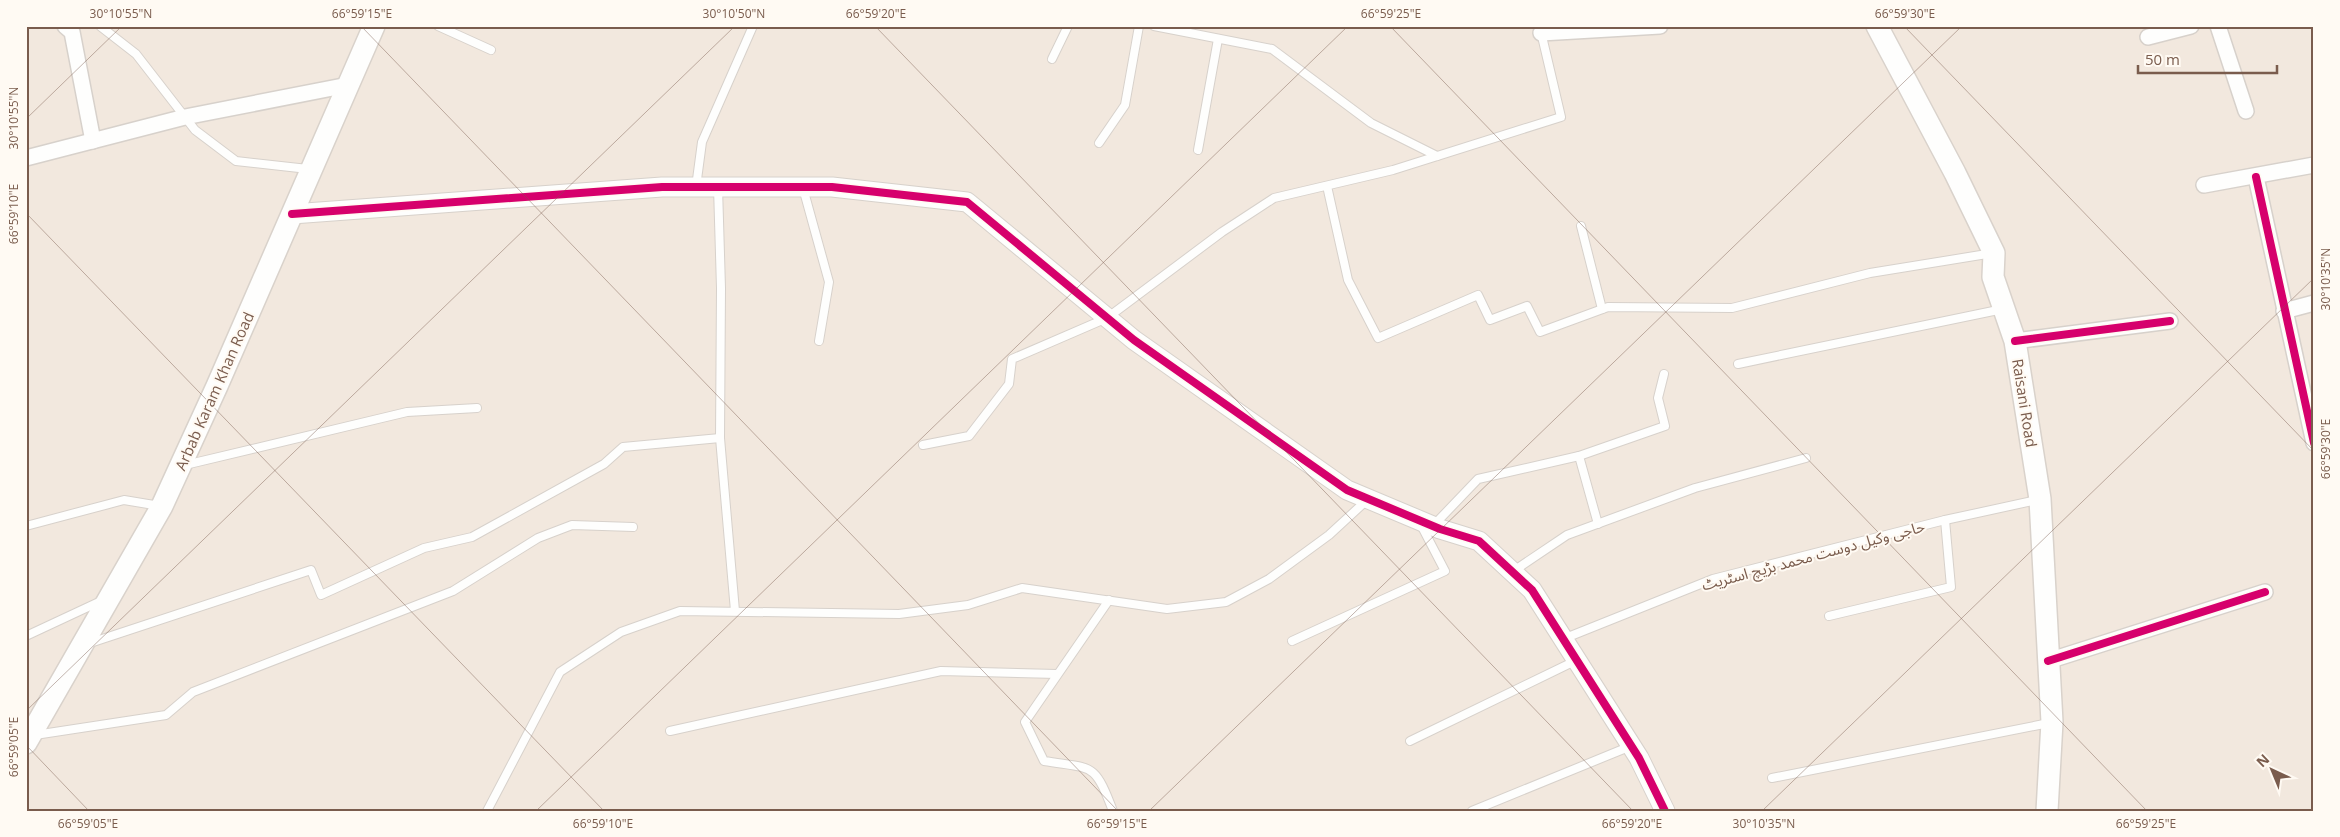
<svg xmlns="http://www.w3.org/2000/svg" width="2340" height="837" font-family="'Open Sans','Noto Sans Arabic',sans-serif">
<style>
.residential{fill:#f2e8de}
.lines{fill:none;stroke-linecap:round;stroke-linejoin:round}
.service-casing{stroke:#d7d1cb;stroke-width:10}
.minor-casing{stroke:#d7d1cb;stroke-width:18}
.tertiary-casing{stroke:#d7d1cb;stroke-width:21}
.secondary-casing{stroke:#d9d2cb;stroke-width:24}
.service{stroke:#fefefd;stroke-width:8}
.minor{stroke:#fefefd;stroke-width:15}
.tertiary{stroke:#fefefd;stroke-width:19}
.secondary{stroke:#fefefd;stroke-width:21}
.cycleway-casing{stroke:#fffaf3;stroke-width:11}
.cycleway{stroke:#d6006c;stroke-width:8}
.ticks{fill:none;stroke:#7a5c4d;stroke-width:1;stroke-opacity:0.45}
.labels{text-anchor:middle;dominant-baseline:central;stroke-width:4;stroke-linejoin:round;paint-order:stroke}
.street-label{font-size:15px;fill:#7a5c4d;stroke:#fffaf3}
.neatline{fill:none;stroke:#7a5c4d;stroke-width:2}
.ticks-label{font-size:12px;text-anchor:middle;fill:#7a5c4d}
</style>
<rect width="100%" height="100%" fill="#f9f5f0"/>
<rect class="residential" x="26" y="26" width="2288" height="785"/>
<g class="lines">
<defs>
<g id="service">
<path d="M 100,26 L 136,54 L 195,130 L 236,161 L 308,169"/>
<path d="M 438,26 L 491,50"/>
<path d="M 1154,26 L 1272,49 L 1371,123 L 1437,156"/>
<path d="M 1052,59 L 1068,26"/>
<path d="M 1099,143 L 1125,105 L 1139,26"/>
<path d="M 1198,150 L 1218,39"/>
<path d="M 1327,186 L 1348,280 L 1378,338 L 1478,295 L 1490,320 L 1527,306 L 1540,332 L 1608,307 L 1732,308 L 1870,273 L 1993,253"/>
<path d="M 696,187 L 702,142 L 753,26"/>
<path d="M 718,187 L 721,288 L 720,438 L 735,611"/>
<path d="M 803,188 L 829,282 L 819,341"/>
<path d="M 1581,226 L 1602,309"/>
<path d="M 1738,364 L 2003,309"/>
<path d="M 923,445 L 969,436 L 1009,384 L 1012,359 L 1107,318 L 1222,232 L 1274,198 L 1393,170 L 1561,117 L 1541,32"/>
<path d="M 1579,456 L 1598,524"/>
<path d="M 185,465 L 407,412 L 477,408"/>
<path d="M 26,526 L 124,500 L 160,506"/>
<path d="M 1433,526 L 1478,479 L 1579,456 L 1665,426 L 1658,398 L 1664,374"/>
<path d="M 1512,572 L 1567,535 L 1695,488 L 1806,458"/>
<path d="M 1109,600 L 1025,722 L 1044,761 C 1093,769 1094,761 1113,811"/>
<path d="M 1829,616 L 1951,587 L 1945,520"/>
<path d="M 26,636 L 101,601"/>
<path d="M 1563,639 L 1713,579 L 1945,520 L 2037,500"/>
<path d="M 1292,641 L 1445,571 L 1421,525"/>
<path d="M 87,644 L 311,570 L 321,595 L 424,548 L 472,537 L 604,464 L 623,447 L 720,438"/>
<path d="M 670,731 L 941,671 L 1057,674"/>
<path d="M 35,735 L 166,715 L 193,692 L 453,591 L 538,538 L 572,525 L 633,527"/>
<path d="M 1410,741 L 1577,660"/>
<path d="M 1772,778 L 2049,723"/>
<path d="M 487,811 L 560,672 L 621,632 L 680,611 L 899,614 L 968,605 L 1022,588 L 1167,609 L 1226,602 L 1269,579 L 1329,535 L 1367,500"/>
<path d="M 1472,811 L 1631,746"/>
</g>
<g id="minor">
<path d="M 65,26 L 72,32 L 93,141"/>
<path d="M 2218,26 L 2246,111"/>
<path d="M 1541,33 L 1660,26"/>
<path d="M 2148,37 L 2191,26"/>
<path d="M 26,158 L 185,117 L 348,85"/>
<path d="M 2256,177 L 2314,443"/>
<path d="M 2204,185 L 2314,165"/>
<path d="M 2284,311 L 2314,303"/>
<path d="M 2015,341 L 2170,321"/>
<path d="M 2048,661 L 2265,592"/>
</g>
<path id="tertiary" d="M 292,214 L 662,187 L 832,187 L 967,202 L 1134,340 L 1347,490 L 1440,529 L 1479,541 L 1532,590 L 1639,758 L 1665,811"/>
<g id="secondary">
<path d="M 1877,26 L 1955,173 L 1994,253 L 1993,277 L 2015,341 L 2040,499 L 2052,722 L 2047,811"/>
<path d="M 26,743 L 162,506 L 217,386 L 374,26"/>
</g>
</defs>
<use href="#service" class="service-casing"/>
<use href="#minor" class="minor-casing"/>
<use href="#tertiary" class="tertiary-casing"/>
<use href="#secondary" class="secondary-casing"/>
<use href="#service" class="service"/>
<use href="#minor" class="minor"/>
<use href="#tertiary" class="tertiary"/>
<use href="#secondary" class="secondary"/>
<defs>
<g id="cycleway">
<path d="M 2256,177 L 2314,443"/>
<path d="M 292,214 L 662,187 L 832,187 L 967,202 L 1134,340 L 1347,490 L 1440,529 L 1479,541 L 1532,590 L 1639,758 L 1665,811"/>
<path d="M 2015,341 L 2170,321"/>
<path d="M 2048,661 L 2265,592"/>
</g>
</defs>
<use href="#cycleway" class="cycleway-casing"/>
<use href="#cycleway" class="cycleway"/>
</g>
<path class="ticks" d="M 361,26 L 1118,811M 875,26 L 1633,811M 1390,26 L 2147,811M 1904,26 L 2314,451M 26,119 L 122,26M 26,213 L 604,811M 26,711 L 735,26M 26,745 L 89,811M 536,811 L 1348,26M 1149,811 L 1962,26M 1762,811 L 2314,278"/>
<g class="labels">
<g class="street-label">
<text transform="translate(214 391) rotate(-66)">Arbab Karam Khan Road</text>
<text transform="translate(2025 403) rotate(81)">Raisani Road</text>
<text transform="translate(1813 555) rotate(-15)">حاجی وکیل دوست محمد بڑیچ اسٹریٹ</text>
</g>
</g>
<rect width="2340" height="837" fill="none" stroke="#fffaf3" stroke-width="55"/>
<g transform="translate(2272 770) rotate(316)" stroke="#fffaf3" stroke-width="4" paint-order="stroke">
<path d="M0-4L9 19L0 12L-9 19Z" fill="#7a5c4d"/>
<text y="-8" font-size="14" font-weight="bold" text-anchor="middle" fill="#7a5c4d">N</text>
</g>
<path d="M2138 65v8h139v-8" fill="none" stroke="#7a5c4d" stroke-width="2.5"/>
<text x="2145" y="65" font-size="15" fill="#7a5c4d" stroke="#fffaf3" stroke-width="4" paint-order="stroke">50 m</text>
<rect x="28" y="28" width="2284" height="782" class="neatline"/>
<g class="ticks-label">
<text x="121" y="18">30°10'55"N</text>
<text x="362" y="18">66°59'15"E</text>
<text x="734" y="18">30°10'50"N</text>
<text x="876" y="18">66°59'20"E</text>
<text x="1391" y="18">66°59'25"E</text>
<text x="1905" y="18">66°59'30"E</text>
<text transform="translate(14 118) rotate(-90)" y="4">30°10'55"N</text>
<text transform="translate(14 214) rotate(-90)" y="4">66°59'10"E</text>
<text transform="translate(2326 279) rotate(-90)" y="4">30°10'35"N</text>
<text transform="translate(2326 449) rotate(-90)" y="4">66°59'30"E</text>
<text transform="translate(14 747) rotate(-90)" y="4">66°59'05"E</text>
<text x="88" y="828">66°59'05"E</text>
<text x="603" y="828">66°59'10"E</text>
<text x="1117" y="828">66°59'15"E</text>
<text x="1632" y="828">66°59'20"E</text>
<text x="1764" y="828">30°10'35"N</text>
<text x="2146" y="828">66°59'25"E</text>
</g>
</svg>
